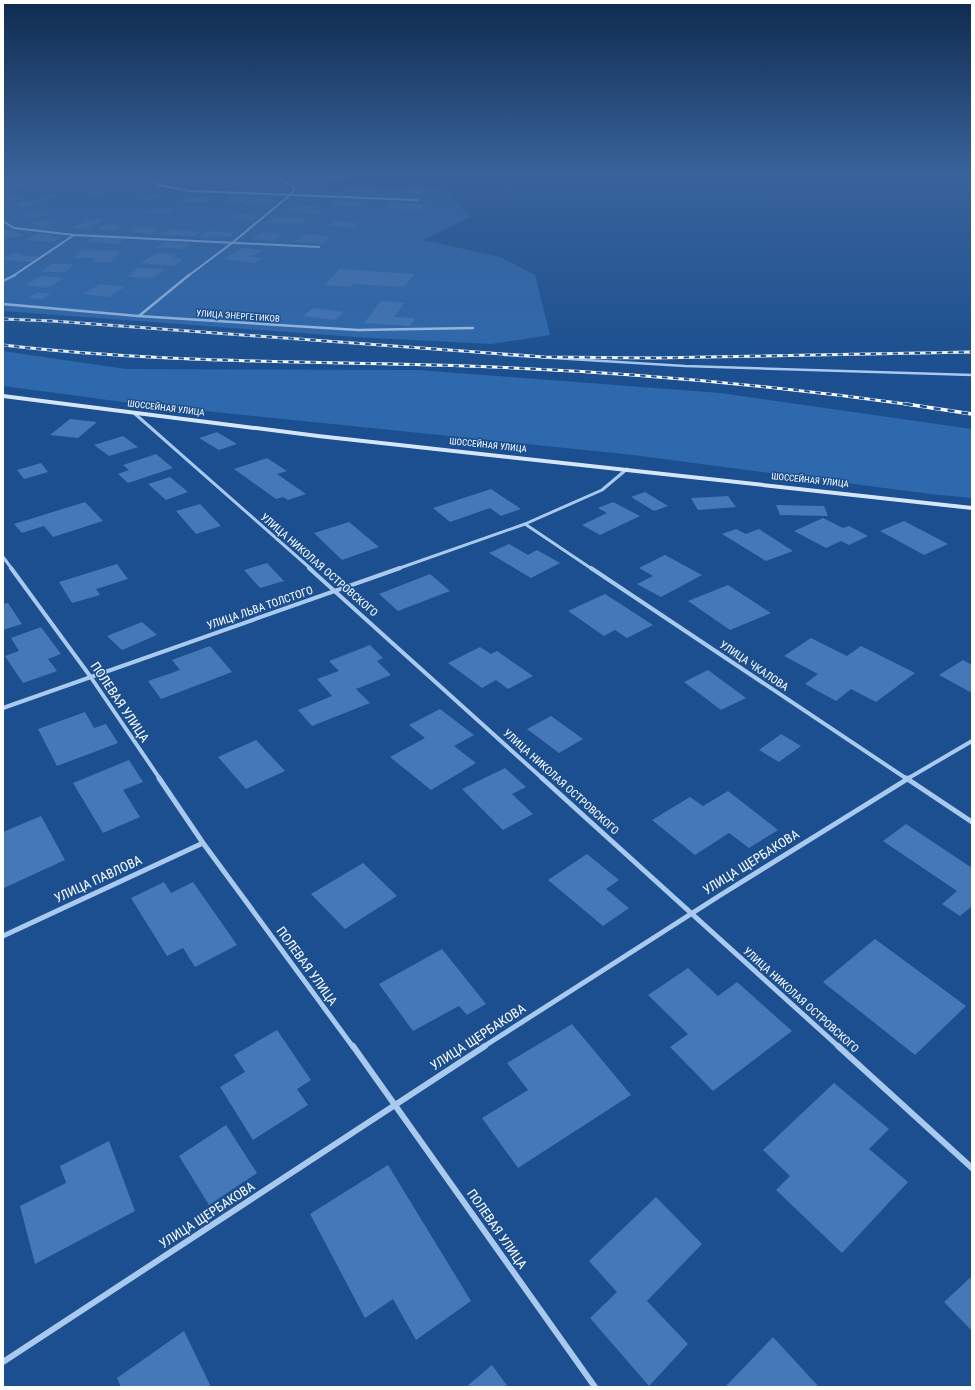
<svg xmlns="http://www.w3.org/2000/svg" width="975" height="1390" font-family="'Roboto Condensed',sans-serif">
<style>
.green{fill:#2e69ad}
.building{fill:#4478b7}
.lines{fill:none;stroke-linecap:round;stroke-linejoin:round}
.minor-far5{stroke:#a9c9ee;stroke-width:2}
.minor-far4{stroke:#a9c9ee;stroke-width:2.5}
.minor-far3{stroke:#a9c9ee;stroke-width:3}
.minor-far2{stroke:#a9c9ee;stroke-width:4}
.minor-far1{stroke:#a9c9ee;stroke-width:5}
.minor{stroke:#a9c9ee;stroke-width:6}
.secondary{fill:#d6e6fa;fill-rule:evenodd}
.rail-far1-casing{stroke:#fff;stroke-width:3}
.rail-casing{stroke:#fff;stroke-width:3.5}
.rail-far1{stroke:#1b4f8f;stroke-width:2;stroke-dasharray:5.5;stroke-linecap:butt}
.rail{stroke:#1b4f8f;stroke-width:2.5;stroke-dasharray:7;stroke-linecap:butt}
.labels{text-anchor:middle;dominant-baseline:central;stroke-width:3;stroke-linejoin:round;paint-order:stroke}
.far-street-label{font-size:9px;fill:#fff;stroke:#1b4f8f}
.street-label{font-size:11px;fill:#fff;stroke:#1b4f8f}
.near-street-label{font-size:13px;fill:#fff;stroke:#1b4f8f}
</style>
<rect width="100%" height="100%" fill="#1b4f8f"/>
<g class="green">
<path d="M 3,175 L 346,175 L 318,185 L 443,189 L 470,217 L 423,240 L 500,257 L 535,275 L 550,335 L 491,344 L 355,337 L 3,311 Z"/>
<path d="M 3,351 L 126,369 L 418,370 L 720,393 L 972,429 L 972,498 L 930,494 L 633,455 L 138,404 L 3,386 Z"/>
</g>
<g class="building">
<path d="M 133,175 L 137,177 L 105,182 L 111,185 L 101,187 L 96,184 L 103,183 L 98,180 Z"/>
<path d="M 163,175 L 192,175 L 192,176 L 171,179 Z"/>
<path d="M 253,175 L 268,175 L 276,179 L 264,181 Z"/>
<path d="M 295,175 L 323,175 L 323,176 L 303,179 Z"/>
<path d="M 332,175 L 348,175 L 354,177 L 336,182 L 321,178 Z"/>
<path d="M 236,180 L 253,180 L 250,182 L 257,183 L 251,187 L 228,186 Z"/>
<path d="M 30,182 L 34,185 L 3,190 L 3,186 Z"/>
<path d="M 349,187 L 374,189 L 370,192 L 345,191 Z"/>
<path d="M 404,189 L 424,189 L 422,193 L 402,193 Z"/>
<path d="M 103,190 L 108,192 L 95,195 L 89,192 Z"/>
<path d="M 19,194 L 26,198 L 10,201 L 3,197 Z"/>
<path d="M 157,194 L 162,197 L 143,200 L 138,197 Z"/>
<path d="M 55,195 L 58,197 L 42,199 L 39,197 Z"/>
<path d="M 186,197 L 210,197 L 207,202 L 182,202 Z"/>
<path d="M 230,197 L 249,198 L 242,203 L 224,202 Z"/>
<path d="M 254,198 L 278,200 L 271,205 L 242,205 Z"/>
<path d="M 42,200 L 45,202 L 33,204 L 35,206 L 20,208 L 16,203 Z"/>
<path d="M 336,200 L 359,202 L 357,204 L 363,204 L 360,207 L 330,205 Z"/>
<path d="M 390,202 L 425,205 L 419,211 L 384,208 Z"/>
<path d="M 296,205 L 319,207 L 315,209 L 323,210 L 316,215 L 286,211 Z"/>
<path d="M 45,209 L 51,215 L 28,218 L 23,213 Z"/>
<path d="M 148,209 L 175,209 L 171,213 L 144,213 Z"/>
<path d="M 236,214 L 257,215 L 249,221 L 228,220 Z"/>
<path d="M 276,217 L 308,219 L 300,225 L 268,223 Z"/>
<path d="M 48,218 L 60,222 L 42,227 L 31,223 Z"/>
<path d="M 86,220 L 95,219 L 105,220 L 89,229 L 72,228 Z"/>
<path d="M 335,221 L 359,222 L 353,228 L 328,226 Z"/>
<path d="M 105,224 L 123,225 L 114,231 L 96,229 Z"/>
<path d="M 135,227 L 159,229 L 151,234 L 128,232 Z"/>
<path d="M 8,229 L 25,235 L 3,239 L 3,230 Z"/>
<path d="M 169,229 L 201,232 L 194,236 L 159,235 Z"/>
<path d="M 207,231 L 234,233 L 229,237 L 212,236 L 208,238 L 198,237 Z"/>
<path d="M 262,232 L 283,234 L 274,241 L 252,239 Z"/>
<path d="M 38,233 L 52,234 L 49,236 L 63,237 L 53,242 L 25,240 Z"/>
<path d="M 303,234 L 330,236 L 323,244 L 295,242 Z"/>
<path d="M 92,237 L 125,239 L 118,244 L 85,242 Z"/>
<path d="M 165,242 L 191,244 L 183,249 L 156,247 Z"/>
<path d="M 241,248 L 263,250 L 251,257 L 262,258 L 255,263 L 223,259 Z"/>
<path d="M 82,250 L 122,251 L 111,262 L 92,262 L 96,258 L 73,258 Z"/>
<path d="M 13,253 L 23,254 L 20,255 L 40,257 L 31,262 L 3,260 L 3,258 Z"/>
<path d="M 156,253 L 177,254 L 171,259 L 183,259 L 174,266 L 141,263 Z"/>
<path d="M 51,264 L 74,264 L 66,272 L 42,272 Z"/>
<path d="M 138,268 L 164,269 L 154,278 L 127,277 Z"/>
<path d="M 340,269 L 415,274 L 404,287 L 353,284 L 350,287 L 324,285 Z"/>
<path d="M 42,276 L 64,278 L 47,288 L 24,285 Z"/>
<path d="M 100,284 L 125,287 L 108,297 L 83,294 Z"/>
<path d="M 38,292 L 51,294 L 42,299 L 28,298 Z"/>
<path d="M 381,301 L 404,303 L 394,317 L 415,318 L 410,326 L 364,323 Z"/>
<path d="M 313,308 L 344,312 L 335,320 L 303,316 Z"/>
<path d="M 70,419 L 97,422 L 78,438 L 50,435 Z"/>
<path d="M 217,432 L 237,444 L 219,450 L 199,438 Z"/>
<path d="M 123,436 L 138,447 L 109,456 L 94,445 Z"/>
<path d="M 156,454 L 173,468 L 128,483 L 118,474 L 129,470 L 123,465 Z"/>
<path d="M 267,458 L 287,471 L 277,474 L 306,494 L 288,500 L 283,497 L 276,499 L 234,469 Z"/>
<path d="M 41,463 L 48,472 L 24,479 L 17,470 Z"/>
<path d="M 170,477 L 188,492 L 166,500 L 148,484 Z"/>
<path d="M 491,489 L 521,509 L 501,516 L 490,508 L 450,522 L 433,508 Z"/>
<path d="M 645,492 L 668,506 L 654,511 L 631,497 Z"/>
<path d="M 728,496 L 736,507 L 698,510 L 691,498 Z"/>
<path d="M 85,502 L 103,521 L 53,537 L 44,526 L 22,533 L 14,524 Z"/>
<path d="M 613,502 L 640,516 L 600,535 L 582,525 L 607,513 L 598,508 Z"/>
<path d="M 200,504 L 221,526 L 196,534 L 176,511 Z"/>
<path d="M 776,505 L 824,506 L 828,516 L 780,515 Z"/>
<path d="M 823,518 L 843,528 L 849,526 L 868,536 L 849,545 L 841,541 L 826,548 L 794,531 Z"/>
<path d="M 904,521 L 948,544 L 924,555 L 880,531 Z"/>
<path d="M 349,522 L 379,547 L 342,560 L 314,533 Z"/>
<path d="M 736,529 L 746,534 L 759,529 L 793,551 L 766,561 L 722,534 Z"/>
<path d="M 509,544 L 528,555 L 537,550 L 560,563 L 531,578 L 489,553 Z"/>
<path d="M 665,555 L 702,575 L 661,597 L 637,584 L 653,576 L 639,568 Z"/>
<path d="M 267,563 L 284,581 L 260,588 L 244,570 Z"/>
<path d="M 117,564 L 128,579 L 96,589 L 100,595 L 72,603 L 59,582 Z"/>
<path d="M 430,574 L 450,591 L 398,611 L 379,594 Z"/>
<path d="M 728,585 L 771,613 L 730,630 L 688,601 Z"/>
<path d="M 605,594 L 653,625 L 627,638 L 615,630 L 604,636 L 568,611 Z"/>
<path d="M 8,603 L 22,624 L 3,630 L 3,604 Z"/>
<path d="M 142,622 L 157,635 L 122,650 L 107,636 Z"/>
<path d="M 41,627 L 61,654 L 48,659 L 57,671 L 23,683 L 5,656 L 19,651 L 11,638 Z"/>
<path d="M 811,638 L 847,656 L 861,646 L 915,673 L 876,702 L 851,689 L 836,701 L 805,684 L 818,674 L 784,656 Z"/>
<path d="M 370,645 L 383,658 L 377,661 L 391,675 L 356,689 L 370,703 L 312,726 L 298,710 L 332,696 L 317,679 L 339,671 L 329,661 Z"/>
<path d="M 210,646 L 232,672 L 161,699 L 148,681 L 180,670 L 172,660 Z"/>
<path d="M 480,647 L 491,654 L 497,651 L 533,676 L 508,689 L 496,680 L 482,688 L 448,663 Z"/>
<path d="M 963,660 L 972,665 L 972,693 L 939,675 Z"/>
<path d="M 708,670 L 746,698 L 721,710 L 684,682 Z"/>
<path d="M 440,709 L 474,735 L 454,746 L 476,763 L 431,790 L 390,757 L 425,738 L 409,725 Z"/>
<path d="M 85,712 L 94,728 L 106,724 L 118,743 L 57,766 L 38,729 Z"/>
<path d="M 551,716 L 583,739 L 559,753 L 527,729 Z"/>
<path d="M 781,734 L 801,746 L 779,762 L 759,750 Z"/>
<path d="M 256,740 L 285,771 L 246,789 L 218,757 Z"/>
<path d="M 129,760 L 143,782 L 123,790 L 140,817 L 103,833 L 73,783 Z"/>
<path d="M 505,768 L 526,787 L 512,794 L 533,814 L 503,830 L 462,789 Z"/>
<path d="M 728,791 L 778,830 L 749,848 L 729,833 L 695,855 L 652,820 L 690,797 L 703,806 Z"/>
<path d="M 41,816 L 65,860 L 4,888 L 3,832 Z"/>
<path d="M 906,824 L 972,868 L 972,906 L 960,916 L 942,904 L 957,891 L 883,841 Z"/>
<path d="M 587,854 L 619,880 L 606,889 L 629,908 L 603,926 L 548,880 Z"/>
<path d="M 363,863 L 397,896 L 345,929 L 311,894 Z"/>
<path d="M 164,882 L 171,893 L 193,882 L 237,945 L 195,967 L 183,948 L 167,956 L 131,898 Z"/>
<path d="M 875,939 L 966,1006 L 915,1055 L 823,982 Z"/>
<path d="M 442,949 L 486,1004 L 467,1015 L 459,1006 L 413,1031 L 379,984 Z"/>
<path d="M 688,968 L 718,996 L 737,982 L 792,1031 L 713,1091 L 670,1047 L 688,1034 L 648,995 Z"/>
<path d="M 572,1024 L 631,1095 L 518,1168 L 482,1118 L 528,1090 L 507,1063 Z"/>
<path d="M 277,1030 L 311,1080 L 297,1089 L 308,1105 L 253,1140 L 220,1087 L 245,1072 L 234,1055 Z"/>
<path d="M 834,1083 L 889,1129 L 869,1149 L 908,1182 L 842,1253 L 776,1190 L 790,1176 L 763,1150 Z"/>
<path d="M 226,1125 L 257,1173 L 209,1205 L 179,1156 Z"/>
<path d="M 109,1141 L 135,1211 L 35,1264 L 20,1206 L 66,1183 L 60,1166 Z"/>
<path d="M 388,1165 L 471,1301 L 416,1340 L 393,1299 L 365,1318 L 310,1214 Z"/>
<path d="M 656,1197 L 702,1244 L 647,1301 L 688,1344 L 649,1386 L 590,1318 L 617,1292 L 589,1261 Z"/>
<path d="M 972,1276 L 972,1331 L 944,1302 Z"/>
<path d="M 184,1331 L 211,1387 L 121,1387 L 117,1378 Z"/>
<path d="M 773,1337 L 819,1387 L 725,1387 Z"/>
<path d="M 492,1365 L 508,1387 L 466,1387 Z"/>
</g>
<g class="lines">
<g class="minor-far5">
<path d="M 141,175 L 159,185 L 190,191 L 417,200"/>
<path d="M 3,221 L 14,228 L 74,235 L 319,247"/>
<path d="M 13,276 L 74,235"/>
<path d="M 188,276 L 232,243 L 290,195 L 295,188 L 273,175"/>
</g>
<g class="minor-far4">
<path d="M 3,281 L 15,275"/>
<path d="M 3,304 L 138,316 L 358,330 L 473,328"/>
<path d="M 139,316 L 189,275"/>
<path d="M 504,355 L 685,366 L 972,375"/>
</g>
<g class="minor-far3">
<path d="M 134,413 L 311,569"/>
<path d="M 525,524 L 592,569"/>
<path d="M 3,557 L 12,569"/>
<path d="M 397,569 L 525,524 L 602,490 L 627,469"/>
</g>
<g class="minor-far2">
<path d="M 11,568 L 90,676 L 160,779"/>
<path d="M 309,568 L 543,779"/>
<path d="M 591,568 L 907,779"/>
<path d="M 3,708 L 400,568"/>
<path d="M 907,779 L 972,741"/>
</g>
<g class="minor-far1">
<path d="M 159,778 L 203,843 L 353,1047"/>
<path d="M 542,778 L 839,1047"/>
<path d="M 906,778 L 972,822"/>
<path d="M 3,936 L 203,843"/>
<path d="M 483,1047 L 719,896 L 909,778"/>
</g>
<g class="minor">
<path d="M 353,1046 L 595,1387"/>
<path d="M 838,1046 L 972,1168"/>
<path d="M 3,1362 L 485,1046"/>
</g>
<path class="secondary" d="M 3,394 L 318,434 L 972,506 L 972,510 L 318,438 L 3,398 Z"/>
<defs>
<g id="rail-far1">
<path d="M 3,319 L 53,321 L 544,357 L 653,358 L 972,352"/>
<path d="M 3,345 C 156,363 311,361 465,366 C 615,371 764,384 913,405"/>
</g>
<path id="rail" d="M 906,404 L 972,414"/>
</defs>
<use href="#rail-far1" class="rail-far1-casing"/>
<use href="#rail" class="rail-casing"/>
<use href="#rail-far1" class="rail-far1"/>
<use href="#rail" class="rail"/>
</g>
<linearGradient id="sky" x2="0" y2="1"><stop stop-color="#0f2b4f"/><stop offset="0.47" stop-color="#39639b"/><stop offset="1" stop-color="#39639b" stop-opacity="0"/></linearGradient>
<rect width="975" height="370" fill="url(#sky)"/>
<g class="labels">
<g class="far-street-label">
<text transform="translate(238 316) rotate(4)">УЛИЦА ЭНЕРГЕТИКОВ</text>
<text transform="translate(166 408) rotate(7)">ШОССЕЙНАЯ УЛИЦА</text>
<text transform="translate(488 445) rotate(6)">ШОССЕЙНАЯ УЛИЦА</text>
<text transform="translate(810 480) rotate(6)">ШОССЕЙНАЯ УЛИЦА</text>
</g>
<g class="street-label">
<text transform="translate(319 565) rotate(41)">УЛИЦА НИКОЛАЯ ОСТРОВСКОГО</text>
<text transform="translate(260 608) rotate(-19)">УЛИЦА ЛЬВА ТОЛСТОГО</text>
<text transform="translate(754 666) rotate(34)">УЛИЦА ЧКАЛОВА</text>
<text transform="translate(561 782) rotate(42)">УЛИЦА НИКОЛАЯ ОСТРОВСКОГО</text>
<text transform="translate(801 1000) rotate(42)">УЛИЦА НИКОЛАЯ ОСТРОВСКОГО</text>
</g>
<g class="near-street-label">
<text transform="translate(120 702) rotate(56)">ПОЛЕВАЯ УЛИЦА</text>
<text transform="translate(751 862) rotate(-32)">УЛИЦА ЩЕРБАКОВА</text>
<text transform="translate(98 879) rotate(-25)">УЛИЦА ПАВЛОВА</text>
<text transform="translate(307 966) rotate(54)">ПОЛЕВАЯ УЛИЦА</text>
<text transform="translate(478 1037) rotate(-33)">УЛИЦА ЩЕРБАКОВА</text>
<text transform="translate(207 1215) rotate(-33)">УЛИЦА ЩЕРБАКОВА</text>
<text transform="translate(497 1229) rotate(55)">ПОЛЕВАЯ УЛИЦА</text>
</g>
</g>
<rect width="975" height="1390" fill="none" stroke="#ffffff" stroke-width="8"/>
</svg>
